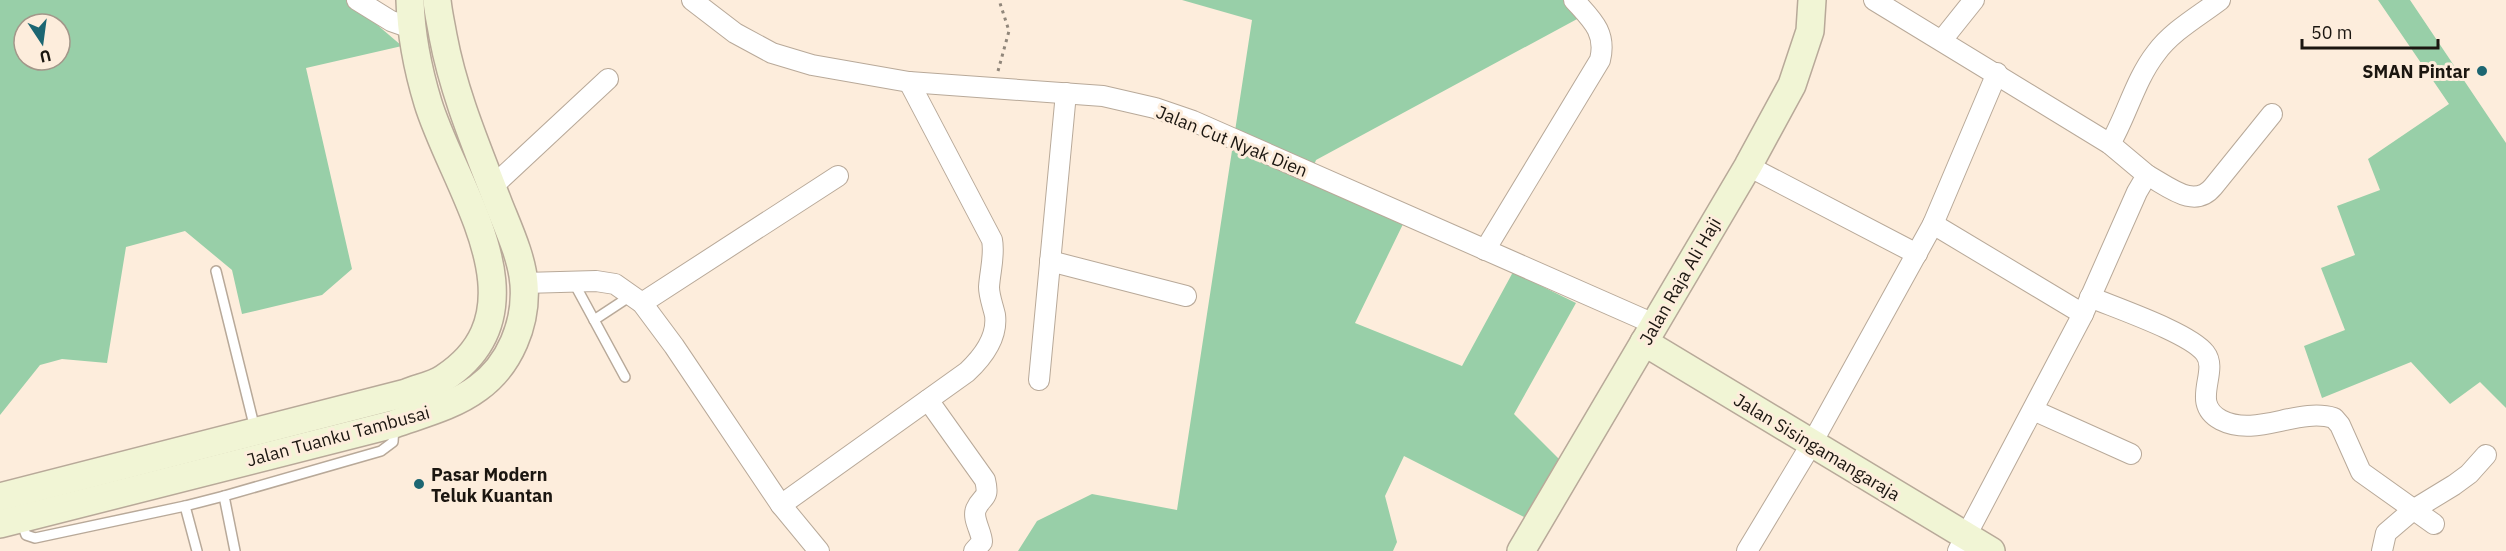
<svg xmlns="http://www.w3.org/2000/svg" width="2506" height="551" font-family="'IBM Plex Sans',sans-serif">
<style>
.green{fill:#98cfa8;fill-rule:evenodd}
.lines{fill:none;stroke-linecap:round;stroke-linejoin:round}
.lane-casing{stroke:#b8a999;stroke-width:12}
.street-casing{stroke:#b8a999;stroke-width:22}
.secondary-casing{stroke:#b8a999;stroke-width:30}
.path{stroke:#90867a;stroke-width:3;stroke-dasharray:3 4.5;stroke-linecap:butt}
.lane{stroke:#fff;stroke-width:9}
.street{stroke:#fff;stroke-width:20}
.secondary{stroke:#f1f5d5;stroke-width:27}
.poi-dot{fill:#1c6672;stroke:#fdeddc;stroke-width:2}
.labels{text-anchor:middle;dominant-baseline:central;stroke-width:6;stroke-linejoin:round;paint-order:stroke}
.poi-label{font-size:18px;font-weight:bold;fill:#1b1610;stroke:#fdeddc;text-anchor:end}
.street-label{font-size:18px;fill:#1b1610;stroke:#fdeddc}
</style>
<rect width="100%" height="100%" fill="#fdeddc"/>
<g class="green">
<path d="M 0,0 L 348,0 L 402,46 L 306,68 L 352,269 L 322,295 L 242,314 L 232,270 L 185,231 L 126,247 L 107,363 L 62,359 L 40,365 L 0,415 ZM 24,24 L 60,24 L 60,60 L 24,60 Z"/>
<path d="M 1182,0 L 1566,0 L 1579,18 L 1316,160 L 1309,178 L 1404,222 L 1355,323 L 1462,366 L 1513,272 L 1576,303 L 1514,414 L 1561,461 L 1528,519 L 1404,456 L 1385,496 L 1397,542 L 1393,551 L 1018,551 L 1037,521 L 1092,494 L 1177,510 L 1252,20 Z"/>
<path d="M 2378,0 L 2410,0 L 2506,143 L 2506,408 L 2480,382 L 2450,404 L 2411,362 L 2322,398 L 2304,346 L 2345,330 L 2321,268 L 2355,255 L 2337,206 L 2380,190 L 2368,159 L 2449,104 Z"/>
</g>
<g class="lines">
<defs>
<g id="lane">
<path d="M 216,271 L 255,429"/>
<path d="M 574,283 L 625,377"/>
<path d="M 594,320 L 632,295"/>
<path d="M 185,506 L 224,496"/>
<path d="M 21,521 L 26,535 L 35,538 L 185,506 L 197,551"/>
<path d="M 235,551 L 224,496 L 381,451 L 393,442 L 394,426"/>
</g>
<g id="street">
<path d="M 357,0 L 391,21 L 411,28"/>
<path d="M 692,0 L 735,33 L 772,53 L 812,65 L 909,82 L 1103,96 L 1155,108 L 1193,121 L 1654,324"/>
<path d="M 1874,0 L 2110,144 L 2147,175 L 2137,192 L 2083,314 L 1958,551"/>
<path d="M 1942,40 L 1974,0"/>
<path d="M 2110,144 C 2127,115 2135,80 2156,53 C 2172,31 2199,16 2220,0"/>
<path d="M 1748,166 L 1917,254"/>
<path d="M 2147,175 C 2168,186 2194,210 2213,187 L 2272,114"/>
<path d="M 492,187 L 608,79"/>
<path d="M 1933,224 L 2083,314"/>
<path d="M 1485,250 L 1600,60 C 1607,32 1591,19 1574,0"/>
<path d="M 1050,261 L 1186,296"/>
<path d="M 524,283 L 596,281 L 615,284 L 642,303 L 674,346 L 781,505 L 819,551"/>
<path d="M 2090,297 C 2116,308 2190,333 2205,353 C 2220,372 2189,403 2221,420 C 2256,438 2298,407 2334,418 L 2340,425 L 2361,472 L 2434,524"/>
<path d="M 642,303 L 838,176"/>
<path d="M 1039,380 L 1066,93"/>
<path d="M 928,400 L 985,480 C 990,500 982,495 976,509 C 972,519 982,532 982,542 L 974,551"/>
<path d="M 2033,410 L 2131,454"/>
<path d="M 781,505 L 967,372 C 983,357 998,338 995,315 C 993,306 989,296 989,287 C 990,271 995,255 992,240 L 909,82"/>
<path d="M 1747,551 L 1812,443 L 1933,224 L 1997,73"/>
<path d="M 2382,551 L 2386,533 L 2413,510 L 2454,485 L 2469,474 L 2486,455"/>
</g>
<g id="secondary">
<path d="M 1644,342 L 1991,551"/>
<path d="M 0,497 L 406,393 C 418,388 434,385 444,378 C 549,309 454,188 428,103 C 418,70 411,34 410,0"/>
<path d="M 0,524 L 394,424 C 422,414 454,406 478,388 C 510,365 527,323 524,284 C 522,258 509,230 499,205 C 478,150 454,95 443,36 C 441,24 438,12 437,0"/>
<path d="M 1521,551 L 1748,166 L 1792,85 L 1810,31 L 1812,0"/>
</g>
</defs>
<use href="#lane" class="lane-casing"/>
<use href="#street" class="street-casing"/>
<use href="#secondary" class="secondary-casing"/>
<path class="path" d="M 998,71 L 1009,31 L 999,0"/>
<use href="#lane" class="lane"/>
<use href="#street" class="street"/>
<use href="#secondary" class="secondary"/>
</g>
<g class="poi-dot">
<circle cx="2482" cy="71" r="6"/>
<circle cx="419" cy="484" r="6"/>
</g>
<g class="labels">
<g class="poi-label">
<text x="2470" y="71">SMAN Pintar</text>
<text x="431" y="474" text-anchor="start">Pasar Modern<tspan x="431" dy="21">Teluk Kuantan</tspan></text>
</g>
<g class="street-label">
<text transform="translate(1232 141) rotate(22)">Jalan Cut Nyak Dien</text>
<text transform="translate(1680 281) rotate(-60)">Jalan Raja Ali Haji</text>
<text transform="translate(338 436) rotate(-15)">Jalan Tuanku Tambusai</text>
<text transform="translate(1817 447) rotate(31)">Jalan Sisingamangaraja</text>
</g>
</g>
<g transform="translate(42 42) rotate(167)"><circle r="28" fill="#fdeddc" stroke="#a3978a" stroke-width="1.5"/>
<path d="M0-4.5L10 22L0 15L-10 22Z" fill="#1c6672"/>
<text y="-9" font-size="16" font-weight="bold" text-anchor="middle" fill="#1b1610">U</text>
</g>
<path d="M2302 39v9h136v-9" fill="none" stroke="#1b1610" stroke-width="3"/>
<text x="2311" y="39" font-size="18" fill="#1b1610" stroke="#fdeddc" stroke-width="4.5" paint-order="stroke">50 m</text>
</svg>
